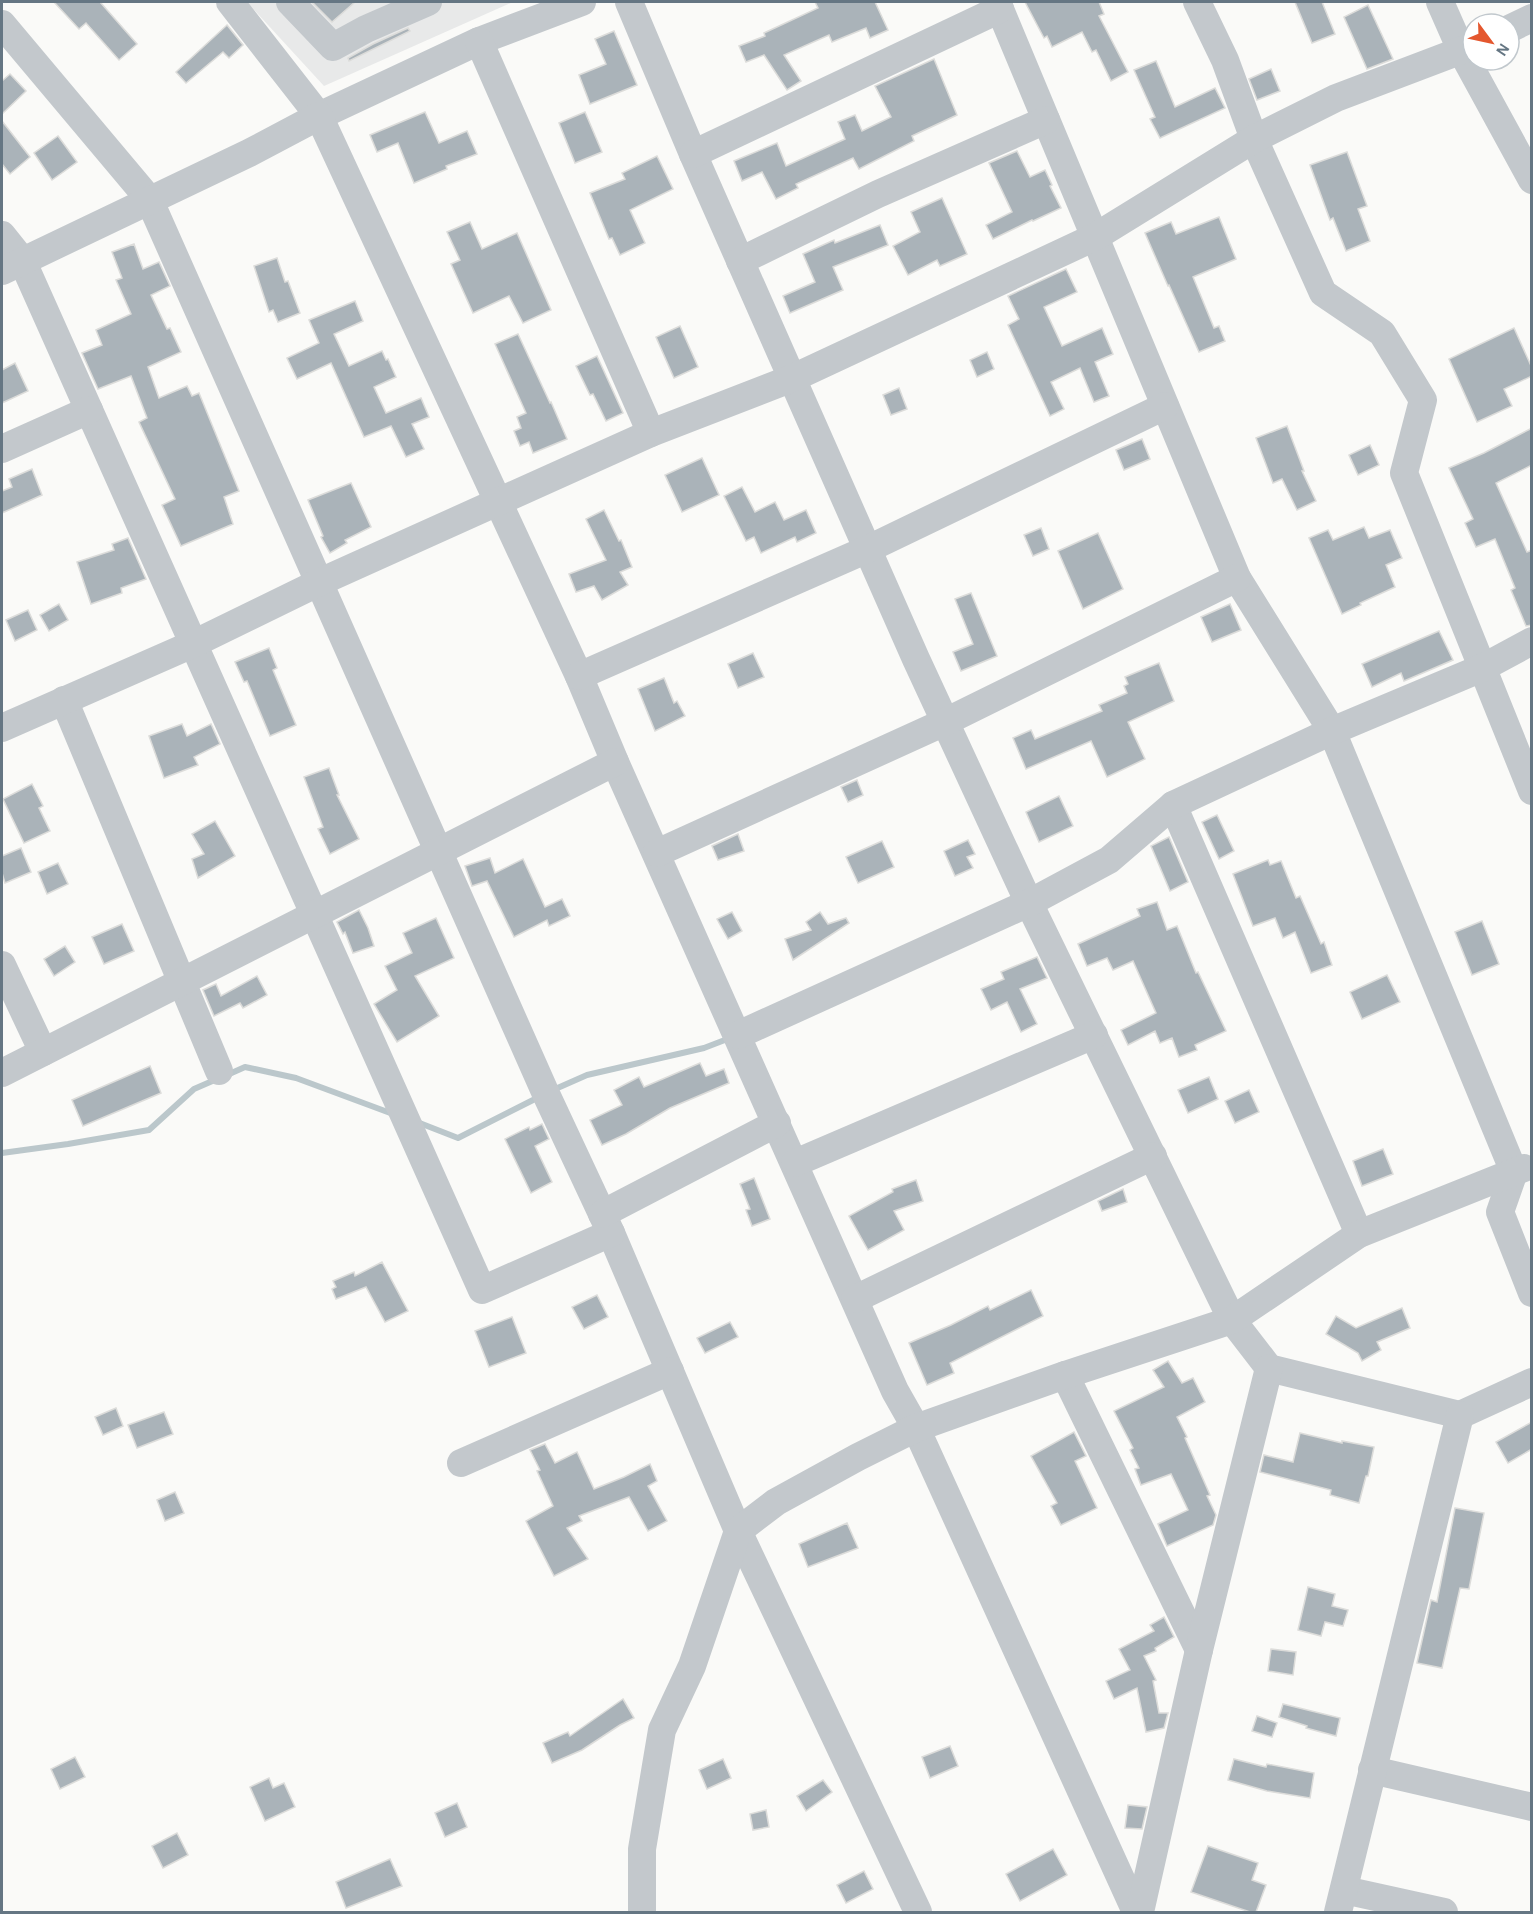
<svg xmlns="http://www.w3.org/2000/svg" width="1533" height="1914" font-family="'Alegreya Sans',sans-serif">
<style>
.built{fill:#e8e9e9}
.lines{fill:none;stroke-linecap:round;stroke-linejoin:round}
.stream{stroke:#bbc7cb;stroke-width:6}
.building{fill:#aab3b9;stroke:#dcdcda;stroke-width:1.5}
.minor{stroke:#c3c8cc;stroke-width:28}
</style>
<rect width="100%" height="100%" fill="#fafaf8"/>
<path class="built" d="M 247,2 L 513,2 L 324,86 Z"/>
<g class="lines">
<g class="stream">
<path d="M 227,1075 L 245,1067 L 296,1078 L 393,1114"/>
<path d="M 553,1090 L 587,1075 L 704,1048 L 730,1038"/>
<path d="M 417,1122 L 458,1138 L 539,1097"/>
<path d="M 2,1153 L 68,1144 L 149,1130 L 194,1089 L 217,1079"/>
</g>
</g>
<g class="building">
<path d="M 54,2 L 100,2 L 137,44 L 119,60 L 86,23 L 79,29 Z"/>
<path d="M 312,2 L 355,2 L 332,22 Z"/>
<path d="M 815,2 L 875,2 L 888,30 L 870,38 L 866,28 L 832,42 L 829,35 L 784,55 L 801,81 L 787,90 L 764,55 L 746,62 L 739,46 L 765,36 L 764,33 L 818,8 Z"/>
<path d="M 1025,2 L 1099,2 L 1104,14 L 1099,16 L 1128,72 L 1111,81 L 1096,50 L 1092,52 L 1082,32 L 1052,47 L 1047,36 L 1044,38 Z"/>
<path d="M 1295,2 L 1322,2 L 1335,34 L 1312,43 Z"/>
<path d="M 1368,5 L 1393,59 L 1367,69 L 1344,17 Z"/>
<path d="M 227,25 L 243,45 L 229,58 L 223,52 L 186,83 L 176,72 Z"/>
<path d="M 408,28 L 410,31 L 349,61 L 348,58 L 373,44 Z"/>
<path d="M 614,31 L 637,85 L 590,104 L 579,75 L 606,64 L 595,39 Z"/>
<path d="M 934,59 L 957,115 L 912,136 L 914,141 L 859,169 L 853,158 L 796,184 L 798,188 L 776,199 L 762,172 L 742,181 L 734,161 L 777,143 L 786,166 L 845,139 L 838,122 L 855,115 L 862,131 L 891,117 L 875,86 Z"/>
<path d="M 1156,61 L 1175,107 L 1215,88 L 1225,108 L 1160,138 L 1150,119 L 1155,117 L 1134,70 Z"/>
<path d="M 1271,69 L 1280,91 L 1257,100 L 1249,79 Z"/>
<path d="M 10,74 L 26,91 L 2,114 L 2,81 Z"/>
<path d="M 425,112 L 439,143 L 467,131 L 477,154 L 446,166 L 447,169 L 414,183 L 398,143 L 377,152 L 370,135 Z"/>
<path d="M 585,112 L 602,152 L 575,163 L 559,123 Z"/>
<path d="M 2,121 L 30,157 L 10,174 L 2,164 Z"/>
<path d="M 58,136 L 77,162 L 52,180 L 34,153 Z"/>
<path d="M 1017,151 L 1030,177 L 1045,170 L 1052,185 L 1050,186 L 1061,208 L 1033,221 L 1032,220 L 993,239 L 986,225 L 1012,212 L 989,163 Z"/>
<path d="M 1347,152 L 1367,206 L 1358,209 L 1370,241 L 1346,251 L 1333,218 L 1330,220 L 1310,165 Z"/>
<path d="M 657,156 L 673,189 L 630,210 L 645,243 L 620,255 L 612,238 L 609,239 L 590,193 L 625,179 L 622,173 Z"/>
<path d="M 942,198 L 967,254 L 940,266 L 937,260 L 908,275 L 893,246 L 920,232 L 911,212 Z"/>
<path d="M 1219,217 L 1236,259 L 1193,277 L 1214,328 L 1219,326 L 1225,341 L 1199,352 L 1169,285 L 1168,286 L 1145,233 L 1171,222 L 1176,234 Z"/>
<path d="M 470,222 L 482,249 L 517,233 L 551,310 L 523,323 L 509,296 L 473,313 L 451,264 L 460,260 L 447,232 Z"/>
<path d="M 880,225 L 888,245 L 833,267 L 843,290 L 790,313 L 783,296 L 815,282 L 803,254 L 834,240 L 835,243 Z"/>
<path d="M 134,244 L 143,269 L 159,262 L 170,286 L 151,295 L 167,329 L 170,328 L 181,352 L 148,367 L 159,398 L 187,386 L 192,396 L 199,393 L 239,491 L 224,497 L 233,524 L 181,546 L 162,505 L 175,499 L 139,422 L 147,418 L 131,376 L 98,389 L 82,353 L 102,345 L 96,330 L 131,314 L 116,280 L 122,278 L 112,252 Z"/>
<path d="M 277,258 L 285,282 L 288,281 L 300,313 L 278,322 L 273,310 L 269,312 L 254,266 Z"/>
<path d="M 1066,269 L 1077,292 L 1044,307 L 1062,346 L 1102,328 L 1113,354 L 1095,362 L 1109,396 L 1094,402 L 1080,368 L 1051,382 L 1064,409 L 1050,416 L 1008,325 L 1019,319 L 1008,296 Z"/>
<path d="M 355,301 L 363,321 L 334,334 L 349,366 L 382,351 L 386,360 L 388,359 L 396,377 L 374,387 L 386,413 L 421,398 L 429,417 L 412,424 L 424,449 L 406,457 L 391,426 L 364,437 L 331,363 L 297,379 L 287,358 L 319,343 L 309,320 Z"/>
<path d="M 680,326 L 698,367 L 674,378 L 656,337 Z"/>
<path d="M 1514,328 L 1532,368 L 1532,376 L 1504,389 L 1512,406 L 1477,422 L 1449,359 Z"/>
<path d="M 518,334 L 550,403 L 551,402 L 567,439 L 533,453 L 529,442 L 520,446 L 514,431 L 521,428 L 517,417 L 526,413 L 495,344 Z"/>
<path d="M 987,352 L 994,369 L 977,377 L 970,360 Z"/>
<path d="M 597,356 L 623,413 L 606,421 L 593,394 L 590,395 L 576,366 Z"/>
<path d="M 15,363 L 28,391 L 2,403 L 2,370 Z"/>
<path d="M 899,388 L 907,409 L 891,415 L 883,395 Z"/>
<path d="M 1287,426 L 1304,471 L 1302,471 L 1316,501 L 1297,510 L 1282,479 L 1273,483 L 1256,438 Z"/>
<path d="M 1532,428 L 1532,465 L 1496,483 L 1527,552 L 1532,550 L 1532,625 L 1526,626 L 1511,590 L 1515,588 L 1495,539 L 1476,547 L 1465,523 L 1473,519 L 1449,468 L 1484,453 Z"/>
<path d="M 1142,439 L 1150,459 L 1124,470 L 1116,450 Z"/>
<path d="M 1370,445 L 1379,465 L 1358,475 L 1349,455 Z"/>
<path d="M 702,458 L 719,495 L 682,512 L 665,475 Z"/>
<path d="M 32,469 L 42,495 L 2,513 L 2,491 L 12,487 L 9,479 Z"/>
<path d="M 351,483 L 371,527 L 345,540 L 347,543 L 330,553 L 321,537 L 323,536 L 308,500 Z"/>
<path d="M 742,487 L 755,512 L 775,502 L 784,520 L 806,510 L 816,533 L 797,542 L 795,537 L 761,553 L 754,537 L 746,541 L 724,496 Z"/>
<path d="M 604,510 L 619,541 L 621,540 L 632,567 L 620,572 L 628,585 L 602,600 L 594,586 L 576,592 L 569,574 L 606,560 L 586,519 Z"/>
<path d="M 1364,527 L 1369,538 L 1390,530 L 1402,558 L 1386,565 L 1395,587 L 1360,603 L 1361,605 L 1342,614 L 1309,538 L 1328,530 L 1333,540 Z"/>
<path d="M 1041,528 L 1049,549 L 1033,556 L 1024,535 Z"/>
<path d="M 1098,533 L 1123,589 L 1083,609 L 1058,551 Z"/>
<path d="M 128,538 L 146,579 L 121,588 L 122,593 L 91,604 L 77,562 L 114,550 L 112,544 Z"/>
<path d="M 971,593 L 997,656 L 961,671 L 953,652 L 973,644 L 955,599 Z"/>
<path d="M 59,604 L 68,620 L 49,631 L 40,615 Z"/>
<path d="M 1230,604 L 1241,630 L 1212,642 L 1201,617 Z"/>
<path d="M 28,610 L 37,630 L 15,641 L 6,620 Z"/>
<path d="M 1439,631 L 1453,660 L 1404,681 L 1401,673 L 1372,687 L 1362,664 Z"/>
<path d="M 269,648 L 277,668 L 273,670 L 296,725 L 270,736 L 247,681 L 244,682 L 235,662 Z"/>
<path d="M 753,653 L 764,677 L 738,688 L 728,664 Z"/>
<path d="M 1159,663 L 1174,701 L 1128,722 L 1145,759 L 1107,777 L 1091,741 L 1026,769 L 1013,738 L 1031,730 L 1035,739 L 1102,711 L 1099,705 L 1127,693 L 1124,686 L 1128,684 L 1125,677 Z"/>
<path d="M 664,678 L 674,703 L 677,701 L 685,716 L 655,731 L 638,689 Z"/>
<path d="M 182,724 L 187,736 L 211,724 L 220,744 L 194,757 L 198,765 L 164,778 L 149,736 Z"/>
<path d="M 329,768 L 339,795 L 337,795 L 359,839 L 330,854 L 318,829 L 323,827 L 304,777 Z"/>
<path d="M 857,780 L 863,795 L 848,802 L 841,787 Z"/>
<path d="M 32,784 L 43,806 L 39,808 L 50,831 L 24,843 L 3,799 Z"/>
<path d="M 1059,796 L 1073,826 L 1039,842 L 1026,812 Z"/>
<path d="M 1217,815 L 1234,851 L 1219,859 L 1202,822 Z"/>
<path d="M 215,821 L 235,856 L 198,878 L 192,859 L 204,854 L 192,834 Z"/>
<path d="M 738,834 L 744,851 L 718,860 L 712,846 Z"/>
<path d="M 1169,837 L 1188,882 L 1170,891 L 1151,846 Z"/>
<path d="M 968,840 L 975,854 L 967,857 L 973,868 L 955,876 L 944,851 Z"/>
<path d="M 882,841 L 894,867 L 858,883 L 846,857 Z"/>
<path d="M 21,848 L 31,872 L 5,883 L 2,873 L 2,856 Z"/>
<path d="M 490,858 L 495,873 L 523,859 L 545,907 L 562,899 L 570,916 L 549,926 L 547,920 L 514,937 L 487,881 L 472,886 L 465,866 Z"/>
<path d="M 1268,860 L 1270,865 L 1281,861 L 1296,898 L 1300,896 L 1321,944 L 1324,942 L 1332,965 L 1311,973 L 1295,932 L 1283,938 L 1275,918 L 1253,926 L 1233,874 Z"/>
<path d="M 58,863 L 68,884 L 47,894 L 38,872 Z"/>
<path d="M 1157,902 L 1167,930 L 1177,926 L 1196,973 L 1198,972 L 1226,1031 L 1195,1045 L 1197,1050 L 1179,1057 L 1172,1038 L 1160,1043 L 1155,1031 L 1128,1045 L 1121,1030 L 1156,1013 L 1133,961 L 1113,970 L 1107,958 L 1087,966 L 1078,944 L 1140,916 L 1137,909 Z"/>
<path d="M 359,910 L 368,928 L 374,946 L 353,953 L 345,932 L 343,934 L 337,922 Z"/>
<path d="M 732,912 L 742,931 L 728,939 L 717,919 Z"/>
<path d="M 820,912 L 828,924 L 846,918 L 849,923 L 793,960 L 785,939 L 811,930 L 806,922 Z"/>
<path d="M 436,918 L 454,958 L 415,976 L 439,1016 L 397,1042 L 374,1004 L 397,990 L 385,966 L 412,953 L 403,933 Z"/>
<path d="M 1482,921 L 1499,964 L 1472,975 L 1455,932 Z"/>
<path d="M 122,924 L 134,951 L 104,964 L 92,937 Z"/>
<path d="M 65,946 L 75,962 L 54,976 L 44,959 Z"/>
<path d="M 1037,957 L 1047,978 L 1020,989 L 1037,1024 L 1021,1032 L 1007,1002 L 991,1010 L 981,989 L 1004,979 L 1001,972 Z"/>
<path d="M 1387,975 L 1400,1002 L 1362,1019 L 1350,992 Z"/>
<path d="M 257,976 L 267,995 L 243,1008 L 240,1003 L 214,1016 L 203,990 L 216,984 L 221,996 Z"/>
<path d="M 700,1063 L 706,1076 L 724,1069 L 729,1083 L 670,1108 L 626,1134 L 602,1145 L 590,1120 L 622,1105 L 614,1090 L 639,1077 L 644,1087 Z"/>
<path d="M 150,1066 L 161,1093 L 83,1126 L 72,1100 Z"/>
<path d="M 1209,1077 L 1218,1099 L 1188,1113 L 1178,1090 Z"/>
<path d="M 1249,1090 L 1259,1112 L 1235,1123 L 1225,1101 Z"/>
<path d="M 542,1124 L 549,1139 L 535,1146 L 552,1182 L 531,1193 L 505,1139 L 529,1127 L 530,1130 Z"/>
<path d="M 1383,1149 L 1393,1174 L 1362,1186 L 1353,1161 Z"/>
<path d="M 754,1178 L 770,1219 L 752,1226 L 746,1210 L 750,1209 L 740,1184 Z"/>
<path d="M 916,1180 L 923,1201 L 894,1211 L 904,1230 L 868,1250 L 849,1216 L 893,1192 L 892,1189 Z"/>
<path d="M 1123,1189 L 1127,1202 L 1102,1211 L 1098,1201 Z"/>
<path d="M 382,1262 L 408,1311 L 385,1322 L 366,1287 L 336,1299 L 332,1289 L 336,1287 L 333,1281 L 354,1272 L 355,1276 Z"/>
<path d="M 1031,1290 L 1043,1316 L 950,1363 L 954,1373 L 927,1385 L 909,1343 L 951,1325 L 988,1306 L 990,1310 Z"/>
<path d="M 597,1295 L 608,1317 L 584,1329 L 572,1307 Z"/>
<path d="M 1402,1308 L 1410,1328 L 1377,1342 L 1381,1350 L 1362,1361 L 1358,1353 L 1326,1334 L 1336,1316 L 1356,1328 Z"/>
<path d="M 512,1317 L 526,1353 L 489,1367 L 475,1331 Z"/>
<path d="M 730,1322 L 738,1337 L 705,1353 L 697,1338 Z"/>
<path d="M 1168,1361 L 1182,1383 L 1193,1378 L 1205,1402 L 1177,1417 L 1187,1437 L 1185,1438 L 1210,1495 L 1207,1496 L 1216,1515 L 1213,1525 L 1167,1546 L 1158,1524 L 1188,1510 L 1171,1474 L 1141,1485 L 1135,1469 L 1139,1468 L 1130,1450 L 1133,1448 L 1114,1411 L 1164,1387 L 1153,1370 Z"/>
<path d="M 116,1408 L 123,1426 L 103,1435 L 95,1417 Z"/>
<path d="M 164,1412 L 173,1434 L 137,1448 L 128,1425 Z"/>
<path d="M 1532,1422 L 1532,1449 L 1508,1463 L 1496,1442 Z"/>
<path d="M 1074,1432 L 1086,1456 L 1075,1461 L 1097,1508 L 1061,1525 L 1051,1506 L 1057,1503 L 1031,1456 Z"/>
<path d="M 1300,1433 L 1342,1443 L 1342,1441 L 1374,1447 L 1368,1476 L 1366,1476 L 1359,1503 L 1330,1495 L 1331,1490 L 1260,1472 L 1264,1455 L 1293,1462 Z"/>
<path d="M 545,1444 L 555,1463 L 577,1452 L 594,1489 L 624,1477 L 650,1464 L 657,1481 L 648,1486 L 667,1521 L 648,1531 L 629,1497 L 579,1516 L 582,1521 L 567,1528 L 588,1559 L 554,1576 L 526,1521 L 553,1506 L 537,1471 L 540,1470 L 530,1450 Z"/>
<path d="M 175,1492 L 184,1513 L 165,1521 L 157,1500 Z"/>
<path d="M 1455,1508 L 1484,1513 L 1469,1589 L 1460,1588 L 1442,1668 L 1417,1663 L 1431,1600 L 1437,1602 Z"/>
<path d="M 847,1523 L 858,1548 L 808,1567 L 799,1544 Z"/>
<path d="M 1308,1587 L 1335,1594 L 1332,1606 L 1348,1610 L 1343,1626 L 1325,1622 L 1321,1636 L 1298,1630 Z"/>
<path d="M 1164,1617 L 1174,1637 L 1155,1648 L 1156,1651 L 1144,1656 L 1156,1680 L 1153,1681 L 1159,1713 L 1168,1713 L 1164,1728 L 1146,1732 L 1137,1688 L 1114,1699 L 1106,1681 L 1130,1670 L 1119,1649 L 1154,1631 L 1150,1625 Z"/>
<path d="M 1271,1649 L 1296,1652 L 1293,1675 L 1268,1671 Z"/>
<path d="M 623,1699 L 634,1718 L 620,1725 L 582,1750 L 552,1763 L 543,1743 L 568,1732 L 570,1736 Z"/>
<path d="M 1283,1704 L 1340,1718 L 1336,1736 L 1306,1728 L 1307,1726 L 1279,1717 Z"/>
<path d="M 1257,1716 L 1277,1723 L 1272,1737 L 1252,1731 Z"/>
<path d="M 950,1746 L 958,1766 L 930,1778 L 922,1757 Z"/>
<path d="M 75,1757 L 85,1777 L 60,1789 L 51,1769 Z"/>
<path d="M 723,1759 L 731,1778 L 707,1789 L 699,1770 Z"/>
<path d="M 1234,1759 L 1266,1767 L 1267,1764 L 1314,1773 L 1310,1798 L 1267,1791 L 1228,1780 Z"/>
<path d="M 269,1778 L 273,1788 L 284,1783 L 295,1807 L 265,1821 L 250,1787 Z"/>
<path d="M 823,1780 L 832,1792 L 806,1811 L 797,1796 Z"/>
<path d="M 457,1803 L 467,1827 L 445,1837 L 435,1813 Z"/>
<path d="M 1128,1805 L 1147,1807 L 1142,1829 L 1125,1828 Z"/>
<path d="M 766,1810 L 769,1827 L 753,1830 L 750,1814 Z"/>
<path d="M 177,1833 L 188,1855 L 163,1868 L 152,1846 Z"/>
<path d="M 1208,1846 L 1258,1863 L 1252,1880 L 1266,1885 L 1256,1912 L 1250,1912 L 1191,1892 Z"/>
<path d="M 1053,1849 L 1067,1875 L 1020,1901 L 1006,1874 Z"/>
<path d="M 390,1859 L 402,1886 L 346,1908 L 336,1882 Z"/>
<path d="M 864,1871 L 873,1889 L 846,1903 L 837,1885 Z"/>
</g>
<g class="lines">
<g class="minor">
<path d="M 230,2 L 319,116 L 479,41 L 582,2"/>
<path d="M 290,2 L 333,47 L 366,29 L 428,2"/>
<path d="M 629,2 L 693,154 L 916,659 L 1029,903 L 1232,1320 L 1269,1368 L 1460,1415 L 1532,1382"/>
<path d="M 997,2 L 1237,578 L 1332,731 L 1514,1172 L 1500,1212 L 1532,1293"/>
<path d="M 1197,2 L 1225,60 L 1254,139 L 1323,293 L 1382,333 L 1423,400 L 1404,473 L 1532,791"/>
<path d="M 1440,2 L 1462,52 L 1532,180"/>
<path d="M 2,24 L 149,199 L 546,1094 L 611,1233 L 738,1531 L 918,1912"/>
<path d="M 1509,29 L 1532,18"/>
<path d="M 479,41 L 651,433"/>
<path d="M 693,154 L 1000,9"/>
<path d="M 2,235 L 22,260 L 482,1290 L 611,1233"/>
<path d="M 740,261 L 878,194 L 1046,120"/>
<path d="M 2,271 L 249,153 L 319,116 L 579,676 L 615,762 L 895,1391 L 916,1428 L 1136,1912"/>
<path d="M 2,449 L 89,410"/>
<path d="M 579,676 L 868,549 L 1165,406"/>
<path d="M 64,700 L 219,1071"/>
<path d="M 2,728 L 193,644 L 320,582 L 651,433 L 793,378 L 1095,237 L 1254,139 L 1336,98 L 1473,46"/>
<path d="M 1173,805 L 1359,1234"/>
<path d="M 657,853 L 945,722 L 1237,578"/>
<path d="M 2,965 L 43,1052"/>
<path d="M 738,1035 L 1029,903 L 1109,860 L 1173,805 L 1332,731 L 1482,668 L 1532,641"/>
<path d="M 2,1073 L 615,762"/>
<path d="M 795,1163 L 1094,1035"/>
<path d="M 602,1214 L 777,1123"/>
<path d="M 855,1299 L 1153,1156"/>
<path d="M 1065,1375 L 1199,1650"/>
<path d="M 461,1463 L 670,1371"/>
<path d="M 1372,1770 L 1532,1807"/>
<path d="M 1344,1890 L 1444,1912"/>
<path d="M 642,1912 L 642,1849 L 662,1730 L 692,1666 L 738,1531 L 776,1502 L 858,1457 L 916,1428 L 1065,1375 L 1232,1320 L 1359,1234 L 1524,1168"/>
<path d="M 1140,1912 L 1199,1650 L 1269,1368"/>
<path d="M 1338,1912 L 1460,1415"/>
</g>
</g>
<rect width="1533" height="1914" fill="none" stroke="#657683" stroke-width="6"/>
<g transform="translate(1491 42) rotate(123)"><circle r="28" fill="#ffffff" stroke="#c1c8cd" stroke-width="1.5"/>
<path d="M0-4.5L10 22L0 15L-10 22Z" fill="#e4572e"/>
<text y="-9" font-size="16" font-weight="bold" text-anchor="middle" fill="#657683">N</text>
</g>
</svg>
